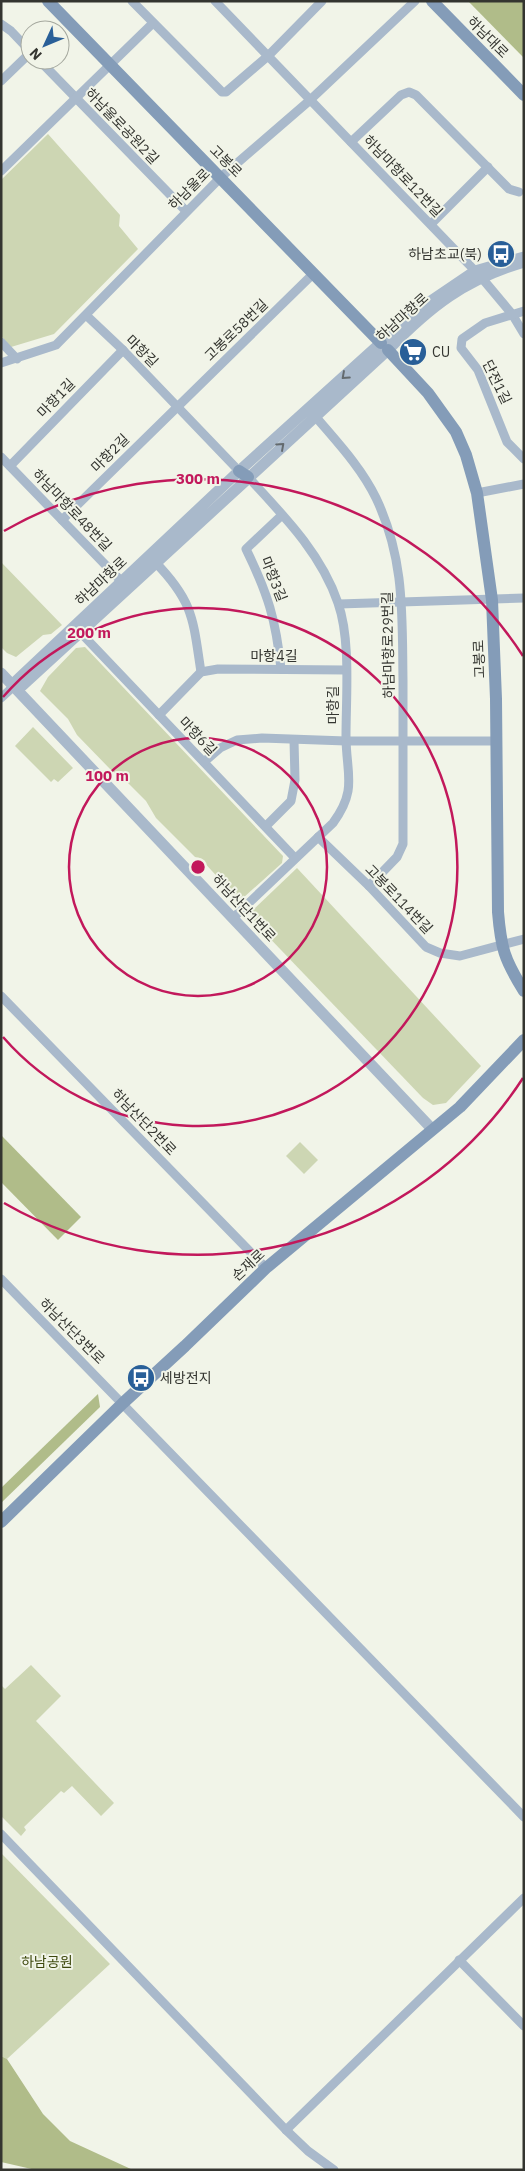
<svg xmlns="http://www.w3.org/2000/svg" width="525" height="2171" font-family="'IBM Plex Sans','Noto Sans KR',sans-serif">
<style>
.green{fill:#cdd6b3}
.forest{fill:#b0bc89}
.lines{fill:none;stroke-linecap:round;stroke-linejoin:round}
.minor{stroke:#a9b9cb;stroke-width:9}
.tertiary{stroke:#a9b9cb;stroke-width:11}
.secondary{stroke:#849cb8;stroke-width:12}
.oneway{stroke:#636a6e}
.ring{fill:none;stroke:#c2185b;stroke-width:2.5}
.labels{text-anchor:middle;dominant-baseline:central;stroke-width:4;stroke-linejoin:round;paint-order:stroke}
.street-label{font-size:14px;fill:#343530;stroke:#f1f4e8}
.poi-label{font-size:14px;fill:#343530;stroke:#f1f4e8;text-anchor:start}
.park-label{font-size:14px;fill:#3e490d;stroke:#f1f4e8}
.centre{fill:#c2185b;stroke:#f1f4e8;stroke-width:2.5}
.ring-label{font-size:15px;text-anchor:middle;font-weight:bold;fill:#c2185b;stroke:#f1f4e8;stroke-width:4;stroke-linejoin:round;paint-order:stroke}
</style>
<rect width="100%" height="100%" fill="#f1f4e8"/>
<g class="green">
<path d="M 48,134 L 120,215 L 119,226 L 138,249 L 54,334 L 11,347 L 1,336 L 1,180 Z"/>
<path d="M 1,562 L 62,625 L 51,634 L 43,635 L 16,657 L 7,653 L 1,647 Z"/>
<path d="M 85,647 L 283,856 L 282,863 L 243,898 L 236,897 L 200,858 L 195,857 L 156,818 L 146,801 L 128,783 L 110,769 L 77,735 L 68,719 L 40,691 L 48,677 L 76,648 Z"/>
<path d="M 33,727 L 73,768 L 58,782 L 54,779 L 51,782 L 15,746 Z"/>
<path d="M 297,868 L 481,1066 L 446,1103 L 433,1105 L 423,1098 L 258,926 L 251,916 L 252,911 Z"/>
<path d="M 300,1142 L 318,1160 L 304,1174 L 286,1156 Z"/>
<path d="M 31,1665 L 61,1696 L 36,1721 L 114,1803 L 101,1816 L 72,1786 L 64,1793 L 61,1791 L 24,1827 L 26,1830 L 21,1836 L 1,1816 L 1,1685 L 5,1689 Z"/>
<path d="M 1,1853 L 110,1964 L 7,2059 L 1,2056 Z"/>
</g>
<g class="forest">
<path d="M 468,1 L 524,1 L 524,58 Z"/>
<path d="M 1,1135 L 81,1217 L 58,1240 L 1,1182 Z"/>
<path d="M 98,1394 L 100,1407 L 1,1503 L 1,1488 Z"/>
<path d="M 1,2056 L 7,2059 L 43,2114 L 70,2141 L 133,2170 L 36,2170 L 1,2162 Z"/>
</g>
<g class="lines">
<g class="minor">
<path d="M 132,1 L 222,92 L 226,92 L 268,56 L 322,1"/>
<path d="M 215,1 L 481,277 L 512,314 L 524,334"/>
<path d="M 1,24 L 11,31 L 30,51"/>
<path d="M 39,60 L 186,211"/>
<path d="M 1,81 L 30,53"/>
<path d="M 351,142 L 401,95 L 409,92 L 416,95 L 509,189 L 519,192"/>
<path d="M 1,171 L 153,23"/>
<path d="M 431,224 L 488,167"/>
<path d="M 524,311 L 485,323 L 462,339 L 461,348 L 478,370 L 507,442 L 524,459"/>
<path d="M 87,316 L 123,350 L 239,471"/>
<path d="M 1,342 L 17,359"/>
<path d="M 1,363 L 56,345 L 221,177 L 309,101 L 415,1"/>
<path d="M 315,416 C 337,442 361,467 376,498 C 405,559 402,615 403,680 C 403,735 403,789 403,844 L 397,857 L 369,886"/>
<path d="M 1,457 L 122,582"/>
<path d="M 10,466 L 123,350"/>
<path d="M 477,493 L 524,484"/>
<path d="M 62,520 L 314,273"/>
<path d="M 155,562 C 194,602 193,620 201,672"/>
<path d="M 339,604 L 524,598"/>
<path d="M 80,632 L 295,858"/>
<path d="M 281,669 C 276,620 268,594 246,549 L 282,515"/>
<path d="M 1,698 L 14,686"/>
<path d="M 159,715 L 201,672 L 218,669 L 346,670"/>
<path d="M 204,762 L 220,748 L 237,740 L 262,738 L 346,741 L 496,741"/>
<path d="M 266,826 L 291,801 L 295,780 L 294,740"/>
<path d="M 318,837 L 369,886 L 426,947 L 440,953 L 460,956 L 524,939"/>
<path d="M 233,918 L 333,823 C 358,789 346,774 346,736 C 346,696 351,640 338,603 C 321,553 283,515 248,477"/>
<path d="M 1,996 L 266,1268"/>
<path d="M 1,1279 L 524,1817"/>
<path d="M 1,1834 L 286,2130 L 308,2151 L 334,2170"/>
<path d="M 459,1960 L 524,2026"/>
<path d="M 286,2130 L 524,1898"/>
</g>
<g class="tertiary">
<path d="M 524,257 L 475,271 L 416,311 L 239,471 L 16,681 L 14,686 L 22,686 L 388,350 C 431,306 464,280 524,262"/>
<path d="M 1,673 L 432,1129"/>
</g>
<g class="secondary">
<path d="M 48,1 L 381,343"/>
<path d="M 432,1 L 524,95"/>
<path d="M 388,350 L 428,393 L 456,432 L 466,455 L 477,493 L 492,600 L 496,699 L 498,912 C 501,948 504,959 524,991"/>
<path d="M 239,471 L 248,477"/>
<path d="M 1,1522 L 123,1403 L 185,1346 L 266,1268 L 460,1107 L 524,1040"/>
</g>
</g>
<defs><path id="oneway-chevron" d="M-2-3.5L2.5 0L-2 3.5" fill="none" stroke-width="1.6" stroke-linecap="round" stroke-linejoin="round" transform="scale(1.25)"/></defs>
<g class="oneway">
<use href="#oneway-chevron" transform="translate(345 376) rotate(138)"/>
<use href="#oneway-chevron" transform="translate(281 446) rotate(-42)"/>
</g>
<g class="ring">
<circle cx="198" cy="867" r="129"/>
<path d="M3 697A259 259 0 1 1 3 1037"/>
<path d="M523 1078A388 388 0 0 1 4 1203M4 531A388 388 0 0 1 523 656"/>
</g>
<defs>
<symbol id="bus-disc" viewBox="-11 -11 22 22"><circle r="9.5" fill="#295f98" stroke="#f1f4e8"/><path d="M-5-6H5V4H4V6H2V4H-2V6H-4V4H-5ZM-3.5-4V0h7V-4ZM-3.5 1.2v1.5H-2V1.2ZM2 1.2v1.5H3.5V1.2Z" fill="#fff"/></symbol>
<symbol id="supermarket-disc" viewBox="-11 -11 22 22"><circle r="9.5" fill="#295f98" stroke="#f1f4e8"/><path d="M-6-5.5h2.5l.6 2H6L4.5 2H-2.5L-4.4-4H-6ZM-1.5 3.2a1.3 1.3 0 1 0 .1 0ZM3 3.2a1.3 1.3 0 1 0 .1 0Z" fill="#fff"/></symbol>
</defs>
<g fill-rule="evenodd">
<use href="#bus-disc" x="485" y="238" width="32" height="32"/>
<use href="#supermarket-disc" x="397" y="336" width="32" height="32"/>
<use href="#bus-disc" x="125" y="1362" width="32" height="32"/>
</g>
<g class="labels">
<g class="street-label">
<text transform="translate(488 37) rotate(45)">하남대로</text>
<text transform="translate(122 126) rotate(46)">하남울로공원2길</text>
<text transform="translate(226 161) rotate(45)">고봉로</text>
<text transform="translate(403 176) rotate(46)">하남마항로12번길</text>
<text transform="translate(189 189) rotate(-45)">하남울로</text>
<text transform="translate(402 317) rotate(-42)">하남마항로</text>
<text transform="translate(236 330) rotate(-44)">고봉로58번길</text>
<text transform="translate(142 351) rotate(45)">마항길</text>
<text transform="translate(497 382) rotate(64)">단전1길</text>
<text transform="translate(56 398) rotate(-46)">마항1길</text>
<text transform="translate(110 453) rotate(-45)">마항2길</text>
<text transform="translate(72 510) rotate(46)">하남마항로48번길</text>
<text transform="translate(274 579) rotate(68)">마항3길</text>
<text transform="translate(101 581) rotate(-43)">하남마항로</text>
<text transform="translate(388 645) rotate(-91)">하남마항로29번길</text>
<text x="274" y="656">마항4길</text>
<text transform="translate(479 659) rotate(-92)">고봉로</text>
<text transform="translate(333 705) rotate(-90)">마항길</text>
<text transform="translate(198 736) rotate(46)">마항6길</text>
<text transform="translate(399 899) rotate(46)">고봉로114번길</text>
<text transform="translate(244 908) rotate(47)">하남산단1번로</text>
<text transform="translate(144 1122) rotate(46)">하남산단2번로</text>
<text transform="translate(248 1265) rotate(-43)">손재로</text>
<text transform="translate(72 1331) rotate(45)">하남산단3번로</text>
</g>
<g class="poi-label">
<text x="482" y="254" text-anchor="end">하남초교(북)</text>
<text x="432" y="352">CU</text>
<text x="160" y="1378">세방전지</text>
</g>
<g class="park-label">
<text x="47" y="1962">하남공원</text>
</g>
</g>
<circle cx="198" cy="867" r="8" class="centre"/>
<g class="ring-label">
<text x="198" y="484">300 m</text>
<text x="89" y="638">200 m</text>
<text x="107" y="781">100 m</text>
</g>
<rect width="525" height="2171" fill="none" stroke="#343530" stroke-width="5"/>
<g transform="translate(45 45) rotate(226)"><circle r="24" fill="#f1f4e8" stroke="#a5a89e"/>
<path d="M0-4L9 19L0 12L-9 19Z" fill="#295f98"/>
<text y="-8" font-size="14" font-weight="bold" text-anchor="middle" fill="#343530">N</text>
</g>
</svg>
